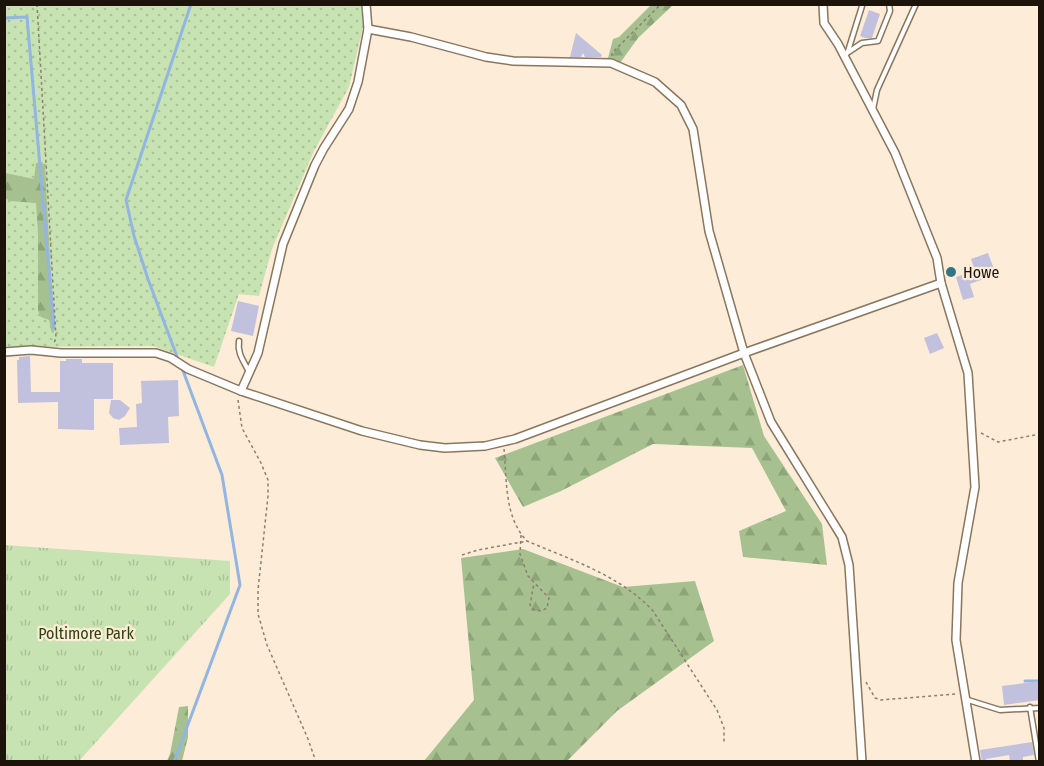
<svg xmlns="http://www.w3.org/2000/svg" width="1044" height="766" font-family="'Fira Sans Condensed',sans-serif">
<style>
.grass{fill:url(#grass-dots)}
.forest{fill:url(#forest-firs)}
.park{fill:url(#park-tufts)}
.lines{fill:none;stroke-linecap:round;stroke-linejoin:round}
.stream{stroke:#92b5e1;stroke-width:3}
.building{fill:#c1c1de}
.lane-casing{stroke:#89765e;stroke-width:7}
.street-casing{stroke:#89765e;stroke-width:10}
.path{stroke:#8b7f70;stroke-width:1.5;stroke-dasharray:3 3;stroke-linecap:butt}
.lane{stroke:#fff;stroke-width:4}
.street{stroke:#fff;stroke-width:7}
.poi-dot{fill:#337587;stroke:#fdecd7;stroke-width:2}
.labels{text-anchor:middle;dominant-baseline:central;stroke-width:4.5;stroke-linejoin:round;paint-order:stroke}
.poi-label{font-size:16px;fill:#1c140b;stroke:#fdecd7;text-anchor:start}
.park-label{font-size:16px;fill:#2b440e;stroke:#fdecd7}
</style>
<defs>
<pattern id="grass-dots" width="8" height="8" patternUnits="userSpaceOnUse" patternTransform="scale(1.5)"><rect width="8" height="8" fill="#c8e3b2"/><path d="M2 2h.1M6 6h.1" fill="none" stroke="#abc298" stroke-width="1.8" stroke-linecap="round"/></pattern>
<pattern id="forest-firs" width="22" height="20" patternUnits="userSpaceOnUse" patternTransform="scale(1.5)"><rect width="22" height="20" fill="#a6c18f"/><path d="M5 1l3.5 6h-7zM16 11l3.5 6h-7z" fill="#8ea57a"/></pattern>
<pattern id="park-tufts" width="24" height="20" patternUnits="userSpaceOnUse" patternTransform="scale(1.5)"><rect width="24" height="20" fill="#c8e3b2"/><path d="M3 7l-1-3M5 7V3M7 7l1-3M15 17l-1-3M17 17v-4M19 17l1-3" fill="none" stroke="#abc298"/></pattern>
</defs>
<rect width="100%" height="100%" fill="#fdecd7"/>
<path class="grass" d="M 5,5 L 361,5 L 363,27 L 349,87 L 314,151 L 272,249 L 259,296 L 239,294 L 214,367 L 153,346 L 5,347 Z"/>
<g class="forest">
<path d="M 651,5 L 673,5 L 638,38 L 620,63 L 607,62 L 613,39 L 619,37 Z"/>
<path d="M 42,162 L 45,166 L 54,332 L 52,333 L 49,320 L 41,317 L 38,311 L 38,233 L 36,203 L 10,201 L 5,198 L 5,173 L 34,179 L 36,163 Z"/>
<path d="M 743,365 L 764,436 L 822,524 L 827,565 L 743,557 L 739,531 L 786,511 L 752,448 L 653,444 L 561,491 L 523,507 L 495,458 Z"/>
<path d="M 523,549 L 623,587 L 695,581 L 714,641 L 617,711 L 567,761 L 424,761 L 474,700 L 461,558 Z"/>
<path d="M 188,706 L 188,737 L 182,761 L 167,761 L 170,754 L 179,707 Z"/>
</g>
<path class="park" d="M 4,545 L 230,561 L 230,594 L 79,761 L 5,761 Z"/>
<g class="lines">
<g class="stream">
<path d="M 4,18 L 27,17 L 54,328"/>
<path d="M 179,362 L 148,279 L 134,236 L 126,200 L 191,4"/>
<path d="M 1025,681 L 1040,681"/>
<path d="M 174,762 L 240,585 L 222,475 L 182,368"/>
</g>
</g>
<g class="building">
<path d="M 869,10 L 880,14 L 872,38 L 865,38 L 860,36 Z"/>
<path d="M 576,33 L 602,55 L 601,57 L 585,57 L 583,53 L 581,57 L 570,57 Z"/>
<path d="M 988,253 L 994,269 L 990,271 L 992,276 L 970,284 L 974,297 L 963,300 L 956,277 L 975,271 L 971,259 Z"/>
<path d="M 238,301 L 259,306 L 253,336 L 231,331 Z"/>
<path d="M 937,333 L 944,348 L 930,354 L 924,338 Z"/>
<path d="M 30,356 L 31,392 L 60,392 L 60,361 L 66,361 L 66,359 L 82,359 L 82,363 L 113,363 L 113,399 L 94,399 L 94,430 L 58,429 L 58,402 L 18,403 L 17,360 L 19,360 L 19,357 Z"/>
<path d="M 178,380 L 179,416 L 168,417 L 169,443 L 120,445 L 119,428 L 137,427 L 136,404 L 142,403 L 141,381 Z"/>
<path d="M 111,400 L 120,400 L 130,408 L 125,416 L 119,420 L 113,418 L 109,413 Z"/>
<path d="M 1040,681 L 1040,700 L 1004,705 L 1002,686 Z"/>
<path d="M 1032,742 L 1034,755 L 1023,757 L 1023,762 L 1010,762 L 1009,755 L 986,759 L 987,762 L 982,762 L 980,750 Z"/>
</g>
<g class="lines">
<defs>
<g id="lane">
<path d="M 848,51 L 862,6"/>
<path d="M 844,55 L 862,43 L 878,41 L 890,11 L 889,4"/>
<path d="M 873,109 L 877,90 L 916,4"/>
<path d="M 239,341 C 237,354 244,361 249,372"/>
<path d="M 968,700 L 1000,710 L 1040,708"/>
<path d="M 1030,707 L 1039,762"/>
</g>
<g id="street">
<path d="M 823,4 L 824,23 L 838,44 L 895,153 L 937,258 L 941,283 L 968,373 L 975,487 L 958,583 L 956,640 L 976,762"/>
<path d="M 368,29 L 411,37 L 486,57 L 513,61 L 611,63 L 655,82 L 681,105 L 693,129 L 709,231 L 744,353 L 771,422 L 842,537 L 849,565 L 862,762"/>
<path d="M 4,352 L 31,350 L 61,353 L 156,353 L 171,358 L 188,369 L 241,391 L 362,431 L 420,445 L 445,448 L 485,446 L 515,439 L 744,353 L 941,283"/>
<path d="M 241,391 L 258,353 L 283,244 L 315,165 L 324,148 L 349,109 L 358,82 L 368,29 L 366,4"/>
</g>
</defs>
<use href="#lane" class="lane-casing"/>
<use href="#street" class="street-casing"/>
<g class="path">
<path d="M 37,4 L 56,338 L 54,343"/>
<path d="M 612,56 L 612,53 L 661,4"/>
<path d="M 238,400 L 242,428 L 261,463 L 268,480 L 268,496 L 258,590 L 258,614 L 267,645 L 308,739 L 316,762"/>
<path d="M 981,433 L 998,442 L 1040,434"/>
<path d="M 504,449 C 507,480 504,517 527,541 C 571,560 620,575 653,611 L 717,710 L 724,728 L 724,743"/>
<path d="M 521,535 L 520,554 L 528,576 L 549,598 L 547,608 L 541,611 L 534,610 L 530,605 L 534,583"/>
<path d="M 462,555 L 478,550 L 527,541"/>
<path d="M 866,682 L 875,698 L 881,700 L 956,694"/>
</g>
<use href="#lane" class="lane"/>
<use href="#street" class="street"/>
</g>
<circle class="poi-dot" cx="951" cy="272" r="6"/>
<g class="labels">
<g class="poi-label">
<text x="963" y="272">Howe</text>
</g>
<g class="park-label">
<text x="86" y="633">Poltimore Park</text>
</g>
</g>
<rect width="1044" height="766" fill="none" stroke="#1c140b" stroke-width="12"/>
</svg>
